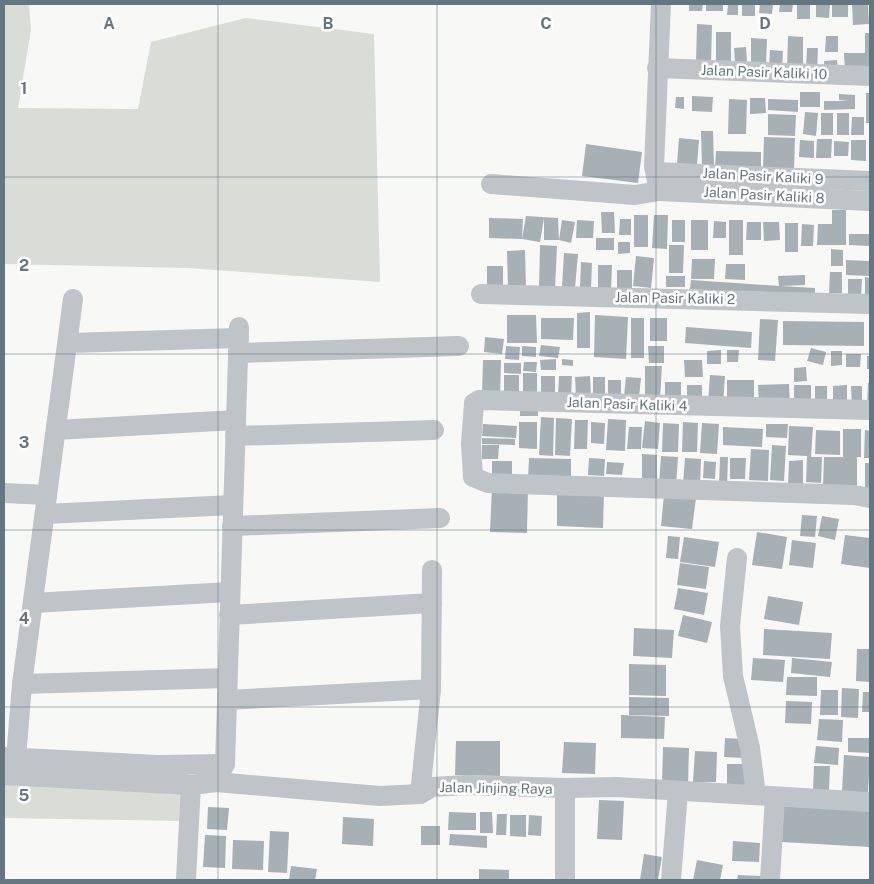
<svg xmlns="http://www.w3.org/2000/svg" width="874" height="884" font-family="'Public Sans',sans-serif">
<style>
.green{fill:#d9ddd5}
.building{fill:#a6b0b5}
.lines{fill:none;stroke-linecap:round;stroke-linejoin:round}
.street{stroke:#bfc4c8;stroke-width:20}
.grid{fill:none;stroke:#647680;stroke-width:1;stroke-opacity:0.55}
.labels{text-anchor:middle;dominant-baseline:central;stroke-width:5;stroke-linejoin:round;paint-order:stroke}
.street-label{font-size:14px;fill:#647680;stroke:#fff}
.grid-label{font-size:16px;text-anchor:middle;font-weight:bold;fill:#647680;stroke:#fff;stroke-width:5;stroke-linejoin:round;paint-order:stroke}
</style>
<rect width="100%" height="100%" fill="#f8f8f6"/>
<g class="green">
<path d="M 4,4 L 29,4 L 31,30 L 18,108 L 138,109 L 151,42 L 246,18 L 374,34 L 380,282 L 188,268 L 4,264 Z"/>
<path d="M 4,755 L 191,764 L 182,821 L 4,818 Z"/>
</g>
<g class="building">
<path d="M 689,4 L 703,4 L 702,11 L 689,11 Z"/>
<rect x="706" y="4" width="17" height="7"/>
<path d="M 728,4 L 738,4 L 738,15 L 727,15 Z"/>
<rect x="742" y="4" width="13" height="12"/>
<path d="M 760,4 L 773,4 L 772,14 L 759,13 Z"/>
<path d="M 780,4 L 793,4 L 792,12 L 779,12 Z"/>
<rect x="797" y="4" width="13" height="15"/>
<path d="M 816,4 L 830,4 L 829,18 L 816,17 Z"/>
<rect x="832" y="4" width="16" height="13"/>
<path d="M 852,4 L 868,4 L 869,24 L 853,25 Z"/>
<path d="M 697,24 L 712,25 L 711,64 L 696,63 Z"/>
<rect x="716" y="32" width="15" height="37"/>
<path d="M 865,33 L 870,33 L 870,70 L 845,71 L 844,53 L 865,53 Z"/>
<path d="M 788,36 L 803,37 L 803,70 L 787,69 Z"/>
<path d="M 826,36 L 838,36 L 838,52 L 825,52 Z"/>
<path d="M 751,38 L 767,39 L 766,64 L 751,64 Z"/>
<path d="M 746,47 L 747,62 L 735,62 L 734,48 Z"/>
<path d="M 807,48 L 818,48 L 817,71 L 806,70 Z"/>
<path d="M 770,50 L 783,51 L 782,69 L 769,68 Z"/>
<path d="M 837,60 L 838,71 L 825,72 L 824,61 Z"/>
<rect x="800" y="92" width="20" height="15"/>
<rect x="866" y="93" width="4" height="30"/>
<path d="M 839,94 L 855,95 L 855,109 L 824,110 L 824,101 L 848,101 L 839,100 Z"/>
<path d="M 692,96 L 713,97 L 712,112 L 692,111 Z"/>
<path d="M 676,97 L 684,97 L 684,109 L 675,108 Z"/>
<path d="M 750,98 L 765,98 L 766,113 L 750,114 Z"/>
<path d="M 729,99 L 747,100 L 746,134 L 728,134 Z"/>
<path d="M 768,99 L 798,100 L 798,112 L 768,110 Z"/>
<path d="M 805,112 L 818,113 L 816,136 L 803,134 Z"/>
<rect x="821" y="113" width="12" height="22"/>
<rect x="837" y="113" width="12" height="22"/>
<path d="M 768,114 L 796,115 L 795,136 L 768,135 Z"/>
<path d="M 852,117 L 864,117 L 864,135 L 851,135 Z"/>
<path d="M 701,131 L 713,131 L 714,166 L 702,167 Z"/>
<path d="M 764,137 L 795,138 L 794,170 L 763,169 Z"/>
<path d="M 679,138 L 699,140 L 697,165 L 677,164 Z"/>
<path d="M 817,139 L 832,139 L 831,158 L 816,158 Z"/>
<path d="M 800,140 L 814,141 L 814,158 L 799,157 Z"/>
<path d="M 851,140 L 866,140 L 866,161 L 851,160 Z"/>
<path d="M 834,141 L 849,142 L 848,156 L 834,156 Z"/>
<path d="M 586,144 L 642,152 L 638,183 L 582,176 Z"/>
<path d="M 716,151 L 761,152 L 761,168 L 715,167 Z"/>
<path d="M 832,210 L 846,210 L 846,245 L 817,245 L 818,224 L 832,224 Z"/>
<path d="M 601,212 L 614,212 L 615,233 L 602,233 Z"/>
<rect x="634" y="215" width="14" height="32"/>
<path d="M 654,215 L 668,215 L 667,249 L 652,248 Z"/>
<path d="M 526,216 L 558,218 L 559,240 L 544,240 L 544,218 L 540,242 L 522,239 Z"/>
<path d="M 489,218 L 523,219 L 522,239 L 489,238 Z"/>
<path d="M 620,219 L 631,219 L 631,235 L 619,235 Z"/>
<path d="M 562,220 L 575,222 L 571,243 L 559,240 Z"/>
<path d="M 577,220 L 594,221 L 593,238 L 576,238 Z"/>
<rect x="672" y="220" width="13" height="22"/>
<rect x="691" y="220" width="17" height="30"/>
<rect x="729" y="220" width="14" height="35"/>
<path d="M 714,221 L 726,222 L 726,238 L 713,238 Z"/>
<path d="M 747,222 L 761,222 L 761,240 L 746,240 Z"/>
<path d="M 763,222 L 779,222 L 780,240 L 764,241 Z"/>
<rect x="785" y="223" width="13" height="29"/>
<path d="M 802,224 L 814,225 L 813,246 L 801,246 Z"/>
<path d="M 849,234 L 870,234 L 870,246 L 849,245 Z"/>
<rect x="596" y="238" width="18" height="12"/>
<path d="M 618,242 L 630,242 L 630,253 L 618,254 Z"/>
<path d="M 540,245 L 557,246 L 555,289 L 539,289 Z"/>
<path d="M 669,245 L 684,245 L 683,273 L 669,273 Z"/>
<path d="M 831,249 L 843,250 L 843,266 L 831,266 Z"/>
<path d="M 525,250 L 526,288 L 508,289 L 507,251 Z"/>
<path d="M 564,253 L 578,254 L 575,288 L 562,287 Z"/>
<path d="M 636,256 L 654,258 L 651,288 L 633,286 Z"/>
<path d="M 692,259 L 715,259 L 714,279 L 691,279 Z"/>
<path d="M 846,260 L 869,261 L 869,276 L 846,275 Z"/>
<path d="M 581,262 L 592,263 L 591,288 L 580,287 Z"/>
<path d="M 726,264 L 745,264 L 745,280 L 725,279 Z"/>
<path d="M 598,265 L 612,265 L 611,291 L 598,291 Z"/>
<path d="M 487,266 L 503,266 L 503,287 L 487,286 Z"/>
<rect x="617" y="270" width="15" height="19"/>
<path d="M 830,272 L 842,272 L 842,293 L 829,293 Z"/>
<path d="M 805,275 L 805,285 L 781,286 L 815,288 L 815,298 L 690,289 L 691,280 L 779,286 L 778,276 Z"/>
<rect x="666" y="276" width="19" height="11"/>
<path d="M 865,277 L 870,278 L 870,297 L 865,297 Z"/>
<path d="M 848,279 L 862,279 L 861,296 L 848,296 Z"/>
<path d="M 590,312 L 590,348 L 577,348 L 577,313 Z"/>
<path d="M 507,315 L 536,315 L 537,343 L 507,343 Z"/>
<path d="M 595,315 L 628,317 L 626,359 L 594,357 Z"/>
<path d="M 541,318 L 574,318 L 573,340 L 541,339 Z"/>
<rect x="631" y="318" width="13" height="40"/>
<rect x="650" y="318" width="17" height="23"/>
<path d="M 760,319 L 778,320 L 775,361 L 758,360 Z"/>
<path d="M 783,321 L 864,322 L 864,346 L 783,345 Z"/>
<path d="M 686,327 L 752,332 L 751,348 L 685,343 Z"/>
<path d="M 485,337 L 504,339 L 502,354 L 484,352 Z"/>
<path d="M 541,345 L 560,347 L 558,358 L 539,356 Z"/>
<path d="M 506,346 L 520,347 L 519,360 L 505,359 Z"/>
<path d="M 522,346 L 536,347 L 536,357 L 522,356 Z"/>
<path d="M 648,346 L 664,346 L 664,363 L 649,363 Z"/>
<path d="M 811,348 L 826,352 L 823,365 L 807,361 Z"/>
<path d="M 721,350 L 721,364 L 707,364 L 707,351 Z"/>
<path d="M 727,350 L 739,350 L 738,362 L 727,362 Z"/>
<path d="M 831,351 L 842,351 L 842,365 L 831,366 Z"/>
<path d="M 846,354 L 861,354 L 860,367 L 846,367 Z"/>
<rect x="867" y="356" width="3" height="13"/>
<path d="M 556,359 L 556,370 L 541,370 L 540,360 Z"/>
<path d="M 562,359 L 573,360 L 573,366 L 562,365 Z"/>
<path d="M 483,360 L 501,360 L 500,398 L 482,397 Z"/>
<path d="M 684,360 L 702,360 L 703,377 L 685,377 Z"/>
<path d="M 524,362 L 537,362 L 536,372 L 523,371 Z"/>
<path d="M 504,363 L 521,363 L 521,374 L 504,373 Z"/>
<path d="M 645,366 L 662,366 L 660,399 L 645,398 Z"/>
<path d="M 806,367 L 807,381 L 794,382 L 794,368 Z"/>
<rect x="523" y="373" width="14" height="23"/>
<path d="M 504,375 L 519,375 L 519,399 L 504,398 Z"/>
<path d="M 710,375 L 725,376 L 723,404 L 708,403 Z"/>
<path d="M 541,376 L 555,376 L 555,396 L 541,395 Z"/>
<path d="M 559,376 L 572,376 L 571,396 L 558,396 Z"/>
<path d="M 590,376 L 591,397 L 576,397 L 575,377 Z"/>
<rect x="593" y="377" width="12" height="17"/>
<path d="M 626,377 L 641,378 L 639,397 L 624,396 Z"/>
<rect x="608" y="380" width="13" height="16"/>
<path d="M 727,380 L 754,380 L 754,403 L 727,404 Z"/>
<rect x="665" y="382" width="16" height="17"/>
<path d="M 868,383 L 870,383 L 870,407 L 867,406 Z"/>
<path d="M 789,384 L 790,405 L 759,406 L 758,385 Z"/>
<path d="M 687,385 L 702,385 L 702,403 L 687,402 Z"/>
<rect x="794" y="385" width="17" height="22"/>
<path d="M 847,385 L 847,404 L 833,404 L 833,386 Z"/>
<rect x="815" y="386" width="12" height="21"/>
<path d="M 851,386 L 862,386 L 862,406 L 852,406 Z"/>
<path d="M 538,407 L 538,416 L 520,416 L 520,408 Z"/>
<path d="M 541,417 L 554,418 L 553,456 L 539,455 Z"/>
<path d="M 556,418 L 572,419 L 570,456 L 555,455 Z"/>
<path d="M 608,419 L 626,420 L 625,451 L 606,450 Z"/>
<path d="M 575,420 L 588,420 L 587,449 L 574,449 Z"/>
<path d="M 645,421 L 660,423 L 658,449 L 642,448 Z"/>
<path d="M 519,422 L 537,422 L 537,449 L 519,448 Z"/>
<path d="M 591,422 L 605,423 L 604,444 L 591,443 Z"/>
<path d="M 683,422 L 698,423 L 697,452 L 682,452 Z"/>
<path d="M 663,423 L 679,424 L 678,452 L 662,452 Z"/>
<path d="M 702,423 L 719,424 L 717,454 L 700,453 Z"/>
<path d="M 483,424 L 517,426 L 516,438 L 482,436 Z"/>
<path d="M 766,424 L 788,424 L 787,438 L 766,437 Z"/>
<path d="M 789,426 L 813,427 L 811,457 L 822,457 L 821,483 L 806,482 L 807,456 L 788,455 Z"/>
<path d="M 629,427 L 642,427 L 641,449 L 627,449 Z"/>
<path d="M 723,427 L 763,429 L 762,447 L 723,445 Z"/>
<path d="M 843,429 L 861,429 L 861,457 L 857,457 L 857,487 L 823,487 L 824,457 L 843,457 Z"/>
<path d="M 816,430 L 840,431 L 840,455 L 815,454 Z"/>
<path d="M 865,430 L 870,431 L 870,458 L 864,458 Z"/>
<path d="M 482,438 L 515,439 L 515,445 L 482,444 Z"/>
<path d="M 482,445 L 499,445 L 498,459 L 482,459 Z"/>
<path d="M 772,445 L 786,446 L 784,481 L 770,480 Z"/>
<path d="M 751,449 L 769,450 L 768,481 L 749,480 Z"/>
<path d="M 642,454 L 657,455 L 657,483 L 642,482 Z"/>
<path d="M 661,456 L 678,457 L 676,486 L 659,485 Z"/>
<path d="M 720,457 L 728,457 L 727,487 L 719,486 Z"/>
<path d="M 529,458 L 571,459 L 571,482 L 528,480 Z"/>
<path d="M 589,458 L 605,459 L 604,476 L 588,475 Z"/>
<path d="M 685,458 L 701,459 L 700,486 L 683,485 Z"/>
<path d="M 730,458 L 746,458 L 745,479 L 730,479 Z"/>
<path d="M 803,460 L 803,488 L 788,488 L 789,461 Z"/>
<rect x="492" y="461" width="20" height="16"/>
<path d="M 704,461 L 716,462 L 715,479 L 703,478 Z"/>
<path d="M 607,462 L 624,463 L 622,475 L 606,474 Z"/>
<rect x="865" y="463" width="5" height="29"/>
<path d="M 492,487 L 528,488 L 527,533 L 490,532 Z"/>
<path d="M 557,489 L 604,490 L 603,528 L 557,526 Z"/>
<path d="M 664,495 L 696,498 L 692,529 L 661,526 Z"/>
<path d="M 802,515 L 817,516 L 815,537 L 800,536 Z"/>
<path d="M 822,516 L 839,519 L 835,540 L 818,536 Z"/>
<path d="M 757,532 L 787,537 L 782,569 L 752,565 Z"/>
<path d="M 845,535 L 870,538 L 870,568 L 841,564 Z"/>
<path d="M 668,536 L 680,537 L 678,559 L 666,558 Z"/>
<path d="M 684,537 L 719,542 L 715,567 L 680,562 Z"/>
<path d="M 792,540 L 816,543 L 813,568 L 789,565 Z"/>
<path d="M 680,563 L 709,567 L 706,589 L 677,585 Z"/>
<path d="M 678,588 L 708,593 L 704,615 L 674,609 Z"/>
<path d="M 768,596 L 803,602 L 799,625 L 764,619 Z"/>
<path d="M 683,615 L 712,622 L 707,643 L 678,636 Z"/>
<path d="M 634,628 L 674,630 L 672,658 L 633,656 Z"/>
<path d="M 764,629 L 832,633 L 830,659 L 763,655 Z"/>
<path d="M 857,649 L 870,649 L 870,682 L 856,681 Z"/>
<path d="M 753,658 L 785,660 L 783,682 L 751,680 Z"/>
<path d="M 792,658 L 832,662 L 830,677 L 791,673 Z"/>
<path d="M 629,664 L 666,665 L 666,696 L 629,695 Z"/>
<path d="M 787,677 L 817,677 L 817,696 L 786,695 Z"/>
<path d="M 842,688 L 859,689 L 858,718 L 841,717 Z"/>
<path d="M 821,690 L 838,690 L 838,715 L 820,715 Z"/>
<path d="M 863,692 L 870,692 L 870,712 L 862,712 Z"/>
<path d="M 629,697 L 669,698 L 669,716 L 629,715 Z"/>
<path d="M 786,701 L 812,702 L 811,724 L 785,723 Z"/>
<path d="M 621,715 L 665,717 L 664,739 L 621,738 Z"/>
<path d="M 819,719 L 843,720 L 842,742 L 817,740 Z"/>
<path d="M 725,738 L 744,739 L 744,758 L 724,757 Z"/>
<path d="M 848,738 L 870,738 L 870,753 L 848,752 Z"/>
<path d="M 456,741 L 500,741 L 500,776 L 455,775 Z"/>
<path d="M 564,742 L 596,743 L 595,774 L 562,773 Z"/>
<path d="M 816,746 L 839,748 L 838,765 L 814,763 Z"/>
<path d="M 663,747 L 689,748 L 688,787 L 662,786 Z"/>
<path d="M 695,751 L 717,752 L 716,782 L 693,782 Z"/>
<path d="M 844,755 L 870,757 L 868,793 L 842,791 Z"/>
<path d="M 727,764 L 747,764 L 746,786 L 727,786 Z"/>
<path d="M 814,766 L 830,766 L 829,790 L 813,790 Z"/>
<path d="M 599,800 L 624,801 L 622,840 L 597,839 Z"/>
<path d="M 784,802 L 870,807 L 870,847 L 782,842 Z"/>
<path d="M 208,807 L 229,808 L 227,830 L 207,829 Z"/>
<path d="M 449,812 L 476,813 L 476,830 L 448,830 Z"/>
<path d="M 480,812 L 492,812 L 493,833 L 480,833 Z"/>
<path d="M 497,814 L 507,814 L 506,835 L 496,835 Z"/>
<path d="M 510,815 L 526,815 L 526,837 L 510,836 Z"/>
<path d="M 529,815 L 542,816 L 541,836 L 528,835 Z"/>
<path d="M 343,817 L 374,819 L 373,846 L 342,844 Z"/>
<rect x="421" y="826" width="19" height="19"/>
<path d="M 270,831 L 289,832 L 287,873 L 268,872 Z"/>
<path d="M 450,834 L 487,836 L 487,848 L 449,845 Z"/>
<path d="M 205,835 L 226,836 L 225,868 L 203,867 Z"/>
<path d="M 233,840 L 264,841 L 263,870 L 232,869 Z"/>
<path d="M 733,841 L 760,843 L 759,862 L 732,861 Z"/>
<path d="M 644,854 L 662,857 L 658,880 L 640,880 Z"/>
<path d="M 697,860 L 723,865 L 720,880 L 693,880 Z"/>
<path d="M 291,866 L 317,869 L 315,880 L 289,880 Z"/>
<path d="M 479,869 L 509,870 L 509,880 L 479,880 Z"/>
<path d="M 738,875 L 761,876 L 761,880 L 737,880 Z"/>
</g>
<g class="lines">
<g class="street">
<path d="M 657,68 L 870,76"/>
<path d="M 656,172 L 870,181"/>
<path d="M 491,184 L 635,195 L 659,191 L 654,166 L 661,4"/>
<path d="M 659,191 L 870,201"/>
<path d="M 481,294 L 870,304"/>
<path d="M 68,343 L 239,338"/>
<path d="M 238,353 L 459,346"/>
<path d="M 870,410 L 479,400 L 474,403 L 471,444 L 473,477 L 488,483 L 854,495 L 870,498"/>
<path d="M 56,430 L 236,420"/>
<path d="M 235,436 L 434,430"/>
<path d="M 4,493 L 47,495"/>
<path d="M 45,514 L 233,505"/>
<path d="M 232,526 L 440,518"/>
<path d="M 737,558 L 730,626 L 733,676 L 750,748 L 756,795"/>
<path d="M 33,603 L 230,592"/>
<path d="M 229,615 L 432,603"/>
<path d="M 22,684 L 227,678"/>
<path d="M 227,700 L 431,689"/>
<path d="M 4,757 L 157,765 L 225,764 L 219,775"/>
<path d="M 16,759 L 22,684 L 73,299"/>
<path d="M 225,764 L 239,327"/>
<path d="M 4,775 L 191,785 L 216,782 L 380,796 L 420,794 L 432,787 L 466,785 L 565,788 L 617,787 L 870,802"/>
<path d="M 420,794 L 431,689 L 432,570"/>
<path d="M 186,879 L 191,785"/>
<path d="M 565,880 L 565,788"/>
<path d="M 671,880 L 678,792"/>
<path d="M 770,880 L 775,797"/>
</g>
</g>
<path class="grid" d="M 218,4 L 218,880M 437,4 L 437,880M 656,4 L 656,880M 4,177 L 870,177M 4,354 L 870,354M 4,530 L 870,530M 4,707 L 870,707"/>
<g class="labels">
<g class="street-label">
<text transform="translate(764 72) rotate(2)">Jalan Pasir Kaliki 10</text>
<text transform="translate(763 176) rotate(3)">Jalan Pasir Kaliki 9</text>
<text transform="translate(764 195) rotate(3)">Jalan Pasir Kaliki 8</text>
<text transform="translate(675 298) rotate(1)">Jalan Pasir Kaliki 2</text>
<text transform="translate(627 404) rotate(2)">Jalan Pasir Kaliki 4</text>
<text transform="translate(496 788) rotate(1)">Jalan Jinjing Raya</text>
</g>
</g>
<g class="grid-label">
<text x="109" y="29">A</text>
<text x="328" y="29">B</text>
<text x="546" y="29">C</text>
<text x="765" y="29">D</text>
<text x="24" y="94">1</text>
<text x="24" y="271">2</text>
<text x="24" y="448">3</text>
<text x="24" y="624">4</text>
<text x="24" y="801">5</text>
</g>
<rect width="874" height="884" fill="none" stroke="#647680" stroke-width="10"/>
</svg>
